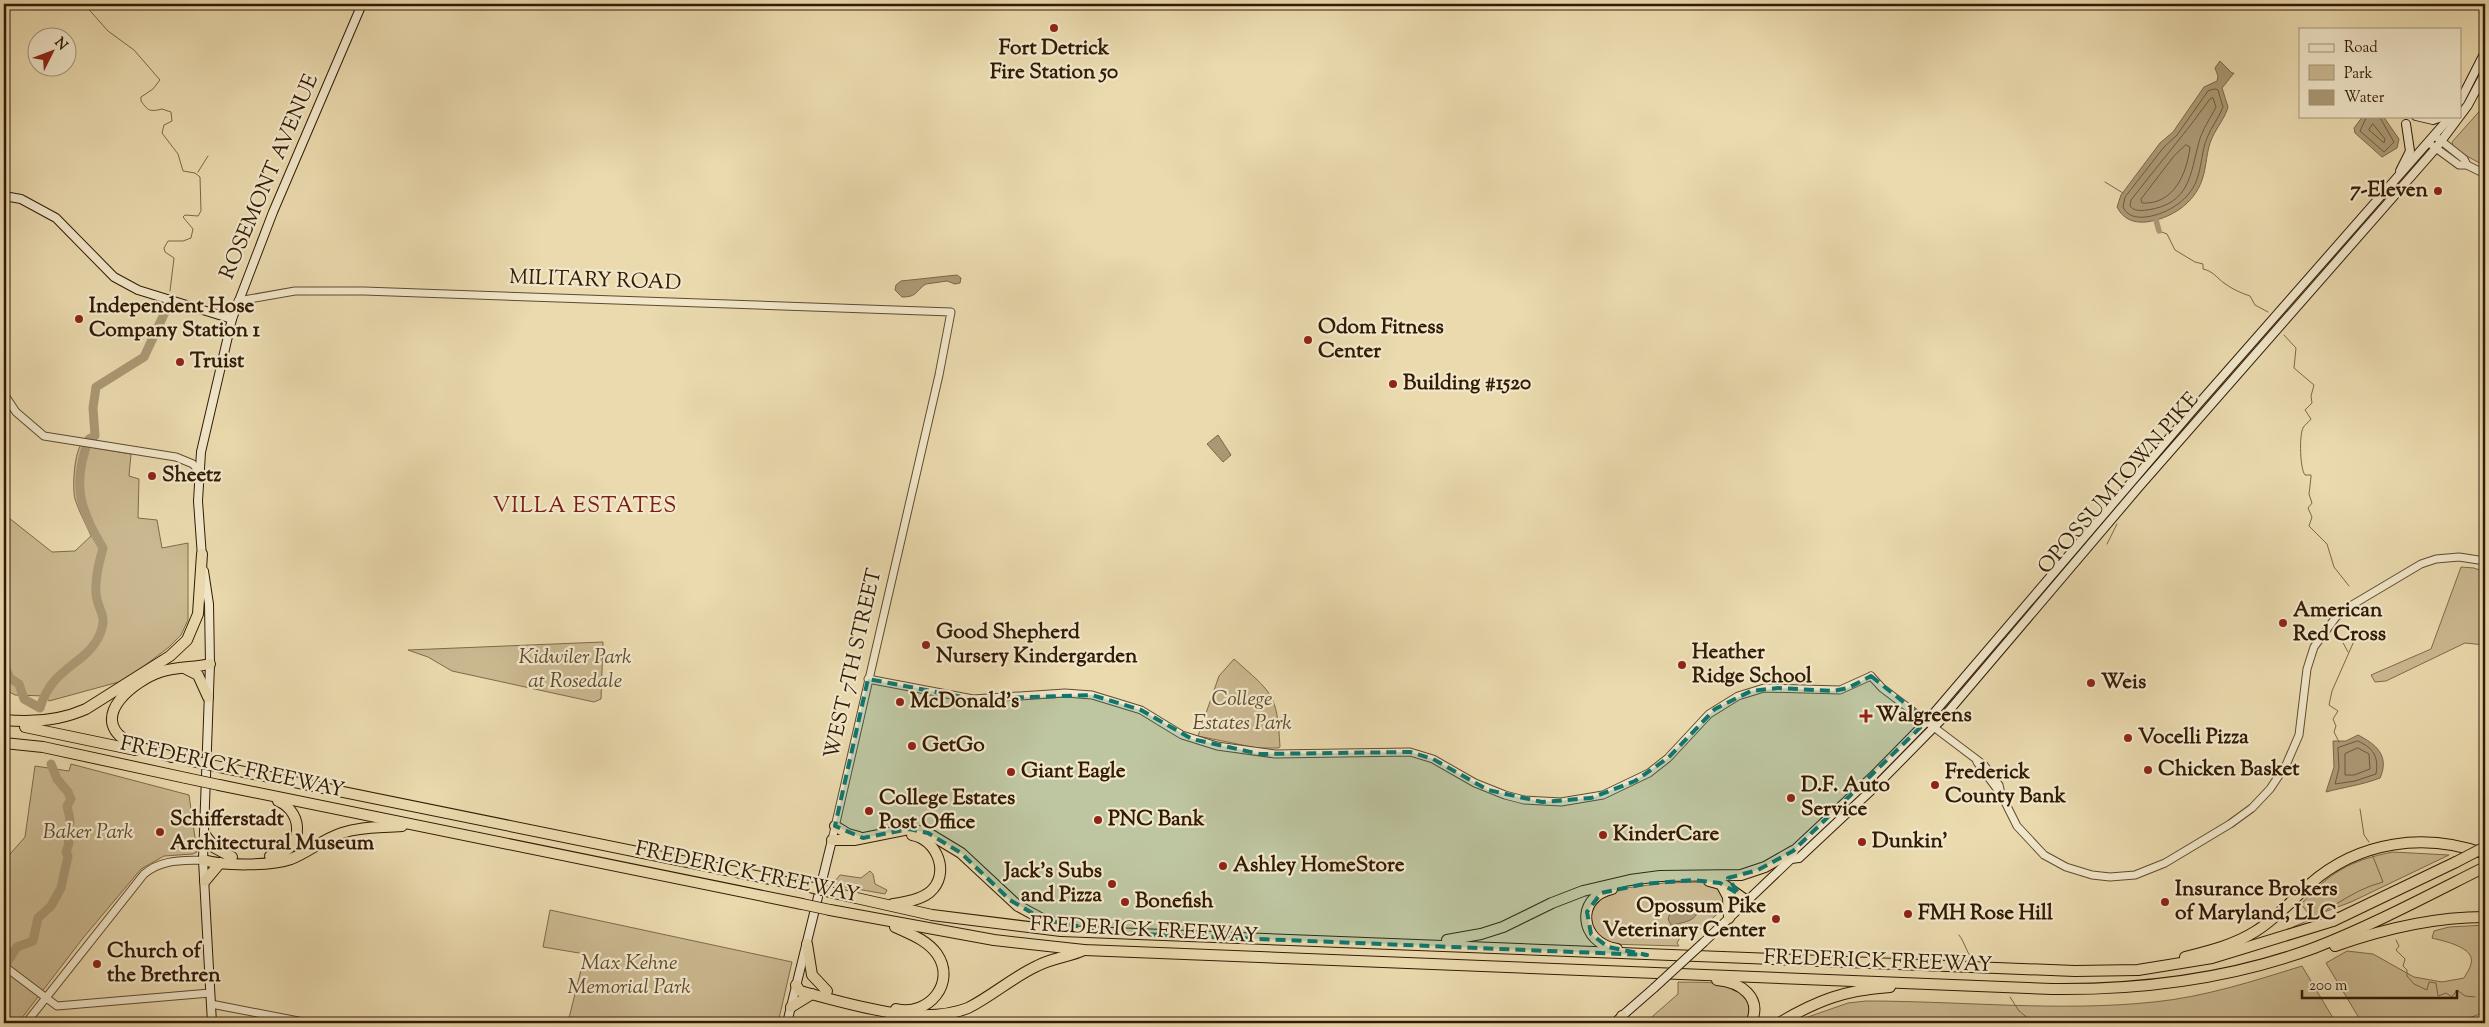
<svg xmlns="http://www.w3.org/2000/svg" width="2489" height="1027" font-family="'Sorts Mill Goudy',serif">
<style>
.green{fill:#cbb991;stroke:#7e6a4b}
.water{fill:#ab9975;stroke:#7b6648}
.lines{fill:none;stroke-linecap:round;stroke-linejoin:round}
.shore{stroke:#6e5a3d;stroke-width:1}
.stream{stroke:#7b6648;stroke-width:1}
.canal{stroke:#ab9975;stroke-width:5.5}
.river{stroke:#ab9975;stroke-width:9}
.tertiary-casing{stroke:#604a2f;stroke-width:9}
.secondary-casing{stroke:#321a05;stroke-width:10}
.motorway-casing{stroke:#321a05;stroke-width:12}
.tertiary{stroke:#f1e7ca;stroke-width:7}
.secondary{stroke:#f1e7ca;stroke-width:8}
.motorway{stroke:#eadaae;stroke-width:10}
.secondary-bridge-casing{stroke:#321a05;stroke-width:10;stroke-linecap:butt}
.motorway-bridge-casing{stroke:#321a05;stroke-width:12;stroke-linecap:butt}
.secondary-bridge{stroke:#f1e7ca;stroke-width:8}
.motorway-bridge{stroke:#eadaae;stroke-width:10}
.marked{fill:#0f766e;fill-opacity:0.2;stroke:#0f766e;stroke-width:4;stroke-dasharray:10 6;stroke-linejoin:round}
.poi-dot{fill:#8f2418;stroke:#f1e7ca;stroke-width:2}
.labels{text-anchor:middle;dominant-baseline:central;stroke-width:4.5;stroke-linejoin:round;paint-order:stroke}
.poi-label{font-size:21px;font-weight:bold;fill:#321a05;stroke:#f1e7ca;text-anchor:start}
.street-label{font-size:21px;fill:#321a05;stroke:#f1e7ca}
.park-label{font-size:21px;font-style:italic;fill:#604a2f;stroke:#f1e7ca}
.neighbourhood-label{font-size:22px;letter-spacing:1px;fill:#7a1f14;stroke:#f1e7ca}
</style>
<rect width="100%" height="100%" fill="#eadaae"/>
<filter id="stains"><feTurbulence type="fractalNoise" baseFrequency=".004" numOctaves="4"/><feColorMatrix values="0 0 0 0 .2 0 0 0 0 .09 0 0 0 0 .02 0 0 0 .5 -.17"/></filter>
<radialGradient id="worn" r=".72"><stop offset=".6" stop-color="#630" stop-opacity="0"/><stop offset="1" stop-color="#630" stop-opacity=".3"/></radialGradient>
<g class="green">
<path d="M 2485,105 L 2485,166 L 2454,149 L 2452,142 Z"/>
<path d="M 83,442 L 95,448 L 131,454 L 129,476 L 139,479 L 138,518 L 157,520 L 162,548 L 188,543 L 188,620 L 181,635 L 169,647 L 126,680 L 49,701 L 45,696 L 15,695 L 4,689 L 4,514 L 52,552 L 75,551 L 91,536 C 86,524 79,512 75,499 C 72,488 74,450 83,442 Z"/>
<path d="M 2461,567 L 2474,568 L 2485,572 L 2485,645 L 2465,643 L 2386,681 L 2375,682 L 2371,675 L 2431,649 Z"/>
<path d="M 603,642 L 601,699 L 594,702 L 452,671 L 428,657 L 408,650 Z"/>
<path d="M 1234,659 C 1273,694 1277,693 1280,747 L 1278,748 L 1257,748 L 1198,736 L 1219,676 Z"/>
<path d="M 71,764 L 189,795 L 197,852 L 193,854 L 164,856 L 141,869 L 83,938 L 18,1023 L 4,1023 L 4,861 L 25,837 L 35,766 L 69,771 Z"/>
<path d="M 2393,852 L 2449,855 L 2351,902 L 2311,917 L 2301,904 C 2330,872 2351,860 2393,852 Z"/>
<path d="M 870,871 L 873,874 L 875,884 L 887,890 L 885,894 L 840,886 L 834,882 L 840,875 L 861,878 Z"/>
<path d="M 1704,882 L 1717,885 L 1725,901 L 1722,910 L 1700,929 L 1697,927 L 1683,932 L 1677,943 L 1679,946 L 1608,944 L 1590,928 L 1590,908 L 1606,893 L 1626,888 L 1664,883 Z"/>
<path d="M 550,910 L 792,962 L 778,1023 L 568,1022 L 585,954 L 543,947 Z"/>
<path d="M 2485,925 L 2485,1012 L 2456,1023 L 2362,1023 L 2326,963 L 2347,951 L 2373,954 L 2414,977 L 2442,982 L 2464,978 C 2466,974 2470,969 2471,964 C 2476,947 2443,941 2432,938 L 2434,931 L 2449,927 Z"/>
<path d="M 2302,966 L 2336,1023 L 1808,1023 L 1805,1018 L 1848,1003 L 1866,1001 C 1962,1001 2059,1012 2154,1002 C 2204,997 2254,981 2302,966 Z"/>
<path d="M 1678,982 C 1698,983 1746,978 1750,1004 C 1751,1010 1749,1017 1748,1023 L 1645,1023 L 1678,994 Z"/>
</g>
<g class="water">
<path d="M 2220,61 L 2232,73 L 2234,73 L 2222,88 L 2228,107 C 2225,118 2217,127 2212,138 C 2206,151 2207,166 2202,180 C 2194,204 2170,219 2146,222 C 2133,223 2123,219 2117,207 L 2121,195 L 2160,143 L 2173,132 L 2204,87 L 2217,81 L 2218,76 L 2215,68 Z"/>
<path d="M 2363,116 L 2383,116 L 2399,139 L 2397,148 L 2382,157 L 2355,133 L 2354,128 Z"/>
<path d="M 957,275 L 961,278 L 960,283 L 955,284 L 947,281 L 926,284 C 915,291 918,297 902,297 L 895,290 L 896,285 L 901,281 Z"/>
<path d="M 1218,435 L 1231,455 L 1223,462 L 1207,444 Z"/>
<path d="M 2358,735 C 2376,744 2390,756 2380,778 C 2362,785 2344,787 2326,792 L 2334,767 L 2333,741 L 2346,741 Z"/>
<path d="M 1688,903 L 1697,913 C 1694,922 1680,923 1671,925 L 1668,919 L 1670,913 Z"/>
</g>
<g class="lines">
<g class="shore">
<path d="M 2215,89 L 2218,90 L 2223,107 C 2219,118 2211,127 2207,138 C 2202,150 2202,163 2198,176 C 2192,199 2168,214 2146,217 C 2136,218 2127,216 2123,207 L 2125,197 L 2164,147 L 2177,135 L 2208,91 Z"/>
<path d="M 2213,98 L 2216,107 C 2210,119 2202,130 2199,142 C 2190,175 2190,204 2147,210 C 2140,211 2134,211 2130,206 L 2131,200 C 2157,166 2185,134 2210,99 Z"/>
<path d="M 2367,116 L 2360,131 L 2384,152 L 2394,142 L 2379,116"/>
<path d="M 2373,124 L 2385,139 L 2384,143 L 2369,130 Z"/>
<path d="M 2186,145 L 2190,147 C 2187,173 2174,205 2142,203 L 2141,199 L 2174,156 Z"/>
<path d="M 2358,741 C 2373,748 2379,756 2376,774 L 2355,781 L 2335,784 L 2339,768 L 2338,748 Z"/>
<path d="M 2358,748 L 2369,754 L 2370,769 L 2354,775 L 2345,775 L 2345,754 Z"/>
</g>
<g class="stream">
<path d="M 84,4 L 108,31 L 134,50 L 160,80 L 153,89 L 141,97 L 141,101 C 148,111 150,112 162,109 L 171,112 L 172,121 L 164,125 L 162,133 L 178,154 L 183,171 L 195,173 L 200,177 L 201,211 L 198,216 L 185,215 L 183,217 L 193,229 L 191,238 L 183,241 L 168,241 L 164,248 L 165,252 L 174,258 L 170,291"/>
<path d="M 198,172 L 208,156"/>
<path d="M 2105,182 L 2123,193"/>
<path d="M 2159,231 L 2167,234 L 2175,250 L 2195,262 L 2203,264 L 2203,269 C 2213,271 2217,278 2224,283 C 2232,289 2241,293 2250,296 L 2255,305 L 2268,312"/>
<path d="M 2284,335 L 2296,348 L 2294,368 L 2314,385 L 2311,396 L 2312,403 L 2305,410 L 2311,419 C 2309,422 2305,424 2303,428 C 2299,436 2300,469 2305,475 L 2311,475 L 2311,477 L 2309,494 L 2312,503 L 2308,508 L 2312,517 L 2309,526 L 2327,544 L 2334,567 L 2349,586"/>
<path d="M 2107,544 L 2117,524"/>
<path d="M 2341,639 L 2348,652"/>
<path d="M 2339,742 L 2334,732 L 2336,726 L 2333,719 L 2338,711 L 2329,705 L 2332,691 L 2354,641 L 2351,634"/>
<path d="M 2360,809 L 2364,835 L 2369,842"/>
<path d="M 2293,927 C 2326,915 2348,891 2383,882 L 2372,854"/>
<path d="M 1959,935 C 1965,942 1967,956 1975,961"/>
<path d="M 2396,940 L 2399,946 L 2396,950 L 2405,959 L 2403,966 L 2407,970 L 2407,976 L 2414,984 L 2427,990 L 2429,982 L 2436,983 L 2438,996 L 2446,993 L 2452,997 L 2457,990 L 2465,996 L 2475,997"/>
<path d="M 2010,997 L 2019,1011 L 2034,1023"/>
</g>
<path class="canal" d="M 2156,220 L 2159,231"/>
<g class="river">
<path d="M 4,665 L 10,678 L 19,684 L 24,699 L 40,708 C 52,666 87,665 100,634 C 108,616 98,611 96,594 C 95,577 99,563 103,548 C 79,509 72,483 89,439 L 95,436 L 93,408 L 96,387 L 144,357 L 166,310"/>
<path d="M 4,967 L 17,947 L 33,941 L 38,918 L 51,906 L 61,888 L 68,856 L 66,852 L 69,843 L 66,832 C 73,823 69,816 67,806 L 71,799 L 68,792 L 57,779 L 51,764"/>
</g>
<defs>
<g id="tertiary">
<path d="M 2435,136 L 2464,159 L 2467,165"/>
<path d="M 2429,143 L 2459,165 L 2467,165 L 2485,174"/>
<path d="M 238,301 L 295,291 L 364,291 L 951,312 L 939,375 L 832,840"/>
<path d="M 4,394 L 16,412 L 44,436 L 176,457 L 193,464 L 199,472"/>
<path d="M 1871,676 L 1882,688 L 1984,765 L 1999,785 L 2001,794 L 2017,826 L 2044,855 L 2066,867 L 2092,875 L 2110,877 L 2135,875 L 2165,863 L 2230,824 L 2252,808 L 2270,789 L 2286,765 L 2299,735 L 2307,669 L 2314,647 L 2336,617 L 2352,605 L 2421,564 L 2436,559 L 2459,557 L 2485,561"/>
<path d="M 868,679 L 973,699 L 1065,693 L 1092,695 L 1141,710 L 1182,735 L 1217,746 L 1275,754 L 1410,752 L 1433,759 L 1475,783 L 1505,795 L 1524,800 L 1561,802 L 1603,795 L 1649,773 L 1668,758 L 1709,714 L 1738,696 L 1764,688 L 1840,690 L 1871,676"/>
<path d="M 1977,762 L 2000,793"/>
<path d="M 4,966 L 57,1006 L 210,993"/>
<path d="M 211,1004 L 309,1023"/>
<path d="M 26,1023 L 144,874 C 162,859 181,861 203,860"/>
</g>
<g id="secondary">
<path d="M 2460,101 L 2485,52"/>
<path d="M 2416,116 L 2433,120 L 2445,116"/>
<path d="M 2400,171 L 2410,151 L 2406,124"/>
<path d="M 4,196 L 21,199 L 56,218 L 114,277 L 138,290 L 232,319"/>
<path d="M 202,557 L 198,501 L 201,452 L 232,319 L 273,212 L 362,4"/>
<path d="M 204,571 L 209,604 L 210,664 L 203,860 L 212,1023"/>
<path d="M 1791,859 L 1799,858 L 1879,783 L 1942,719 L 2139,487 L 2436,148 L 2468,105 L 2485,73"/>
<path d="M 1704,942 L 1791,859 L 1793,851 L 1873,776 L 1927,721 L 2193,410 L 2451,116"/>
<path d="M 787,1023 L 832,840"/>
<path d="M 1614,1023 L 1654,988"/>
</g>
<g id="motorway">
<path d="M 184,668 L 198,675 L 208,697"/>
<path d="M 4,720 C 33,723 59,721 86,709 L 170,656 L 187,640 L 198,614 L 202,554"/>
<path d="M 25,727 L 135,750"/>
<path d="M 4,743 L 43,747 L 186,778"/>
<path d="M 172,757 C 158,752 138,749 125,740 C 89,715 136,680 160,672 C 177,666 193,668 210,664"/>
<path d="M 220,767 L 805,886"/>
<path d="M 219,785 L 802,904"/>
<path d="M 835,826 L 848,834 L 859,837"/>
<path d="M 205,835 L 215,848 L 232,857"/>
<path d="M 832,840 L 854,840 L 909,829 L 928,833 L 961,853 L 1018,906 L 1044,920 L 1070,926"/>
<path d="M 270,856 C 303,854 306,813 278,801"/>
<path d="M 203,860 C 223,866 271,866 291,859 C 309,852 323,839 342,833 C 362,826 382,828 402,826"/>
<path d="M 205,881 L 220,863"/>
<path d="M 1709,881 L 1724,885 L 1747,901"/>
<path d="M 1721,884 L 1728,897 L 1729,918"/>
<path d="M 1612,889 C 1574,898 1580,943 1617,949"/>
<path d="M 834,893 L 932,915 L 1061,931 L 2075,971 L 2138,970 L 2212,958 L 2333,921 L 2456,862"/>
<path d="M 893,904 C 906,902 920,900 930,892 C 951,874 937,839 912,835"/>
<path d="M 830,910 L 994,940 L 1084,950 L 2052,989 C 2141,990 2230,979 2314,948 C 2373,925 2429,895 2485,867"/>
<path d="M 895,927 C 910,934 927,940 937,954 C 957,983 928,1017 896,1009"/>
<path d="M 1447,940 L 1481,934 L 1503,927 L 1552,903 L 1583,891 L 1630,880 L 1660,876 L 1741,875 L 1765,867 L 1793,851"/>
<path d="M 807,944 L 812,975 L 827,991"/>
<path d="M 2335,946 C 2383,929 2434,917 2485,917"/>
<path d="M 2185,957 C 2209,951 2234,945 2256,931 C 2277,918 2292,900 2310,884 C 2359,841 2425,832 2485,854"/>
<path d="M 1717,980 C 1740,982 1763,997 1751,1023"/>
<path d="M 796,985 L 800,991 C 850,1004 920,1027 968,1008 C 992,996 1013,977 1037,966 C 1052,958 1069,957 1084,950"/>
<path d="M 791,1007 L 812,994"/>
<path d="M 1621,1023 L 1622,1016"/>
<path d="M 1779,1023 C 1818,1000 1845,990 1890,987"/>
</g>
</defs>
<use href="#tertiary" class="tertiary-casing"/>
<use href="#secondary" class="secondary-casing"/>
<use href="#motorway" class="motorway-casing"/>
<use href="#tertiary" class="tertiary"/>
<use href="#secondary" class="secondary"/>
<use href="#motorway" class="motorway"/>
<defs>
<path id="secondary-bridge" d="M 1654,988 L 1704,942"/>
<g id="motorway-bridge">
<path d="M 187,760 L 220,767"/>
<path d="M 186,778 L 219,785"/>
<path d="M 2456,862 L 2485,847"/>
<path d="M 805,886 L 834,893"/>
<path d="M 802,904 L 830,910"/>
</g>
</defs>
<use href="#secondary-bridge" class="secondary-bridge-casing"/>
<use href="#motorway-bridge" class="motorway-bridge-casing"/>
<use href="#secondary-bridge" class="secondary-bridge"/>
<use href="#motorway-bridge" class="motorway-bridge"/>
</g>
<path class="marked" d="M 1871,676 L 1927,721 L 1793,851 L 1758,870 L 1728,878 L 1739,894 L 1720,883 L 1693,880 L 1644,884 L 1601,893 L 1587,912 L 1591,934 L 1608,947 L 1647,955 L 1115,933 L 1044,920 L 1010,900 L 961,853 L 928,833 L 909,829 L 863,838 L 835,826 L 868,679 L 973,699 L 1092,695 L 1141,710 L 1192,739 L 1260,754 L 1410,752 L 1433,759 L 1488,790 L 1542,802 L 1591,798 L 1635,781 L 1668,758 L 1715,709 L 1751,691 L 1778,688 L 1833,691 L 1848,688 Z"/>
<g class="poi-dot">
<circle cx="1054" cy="28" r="5"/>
<circle cx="2438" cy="191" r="5"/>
<circle cx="79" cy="319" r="5"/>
<circle cx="1308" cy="340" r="5"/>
<circle cx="180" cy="362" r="5"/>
<circle cx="1393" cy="384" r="5"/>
<circle cx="152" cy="476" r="5"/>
<circle cx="2283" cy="623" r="5"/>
<circle cx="926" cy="645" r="5"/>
<circle cx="1682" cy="665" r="5"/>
<circle cx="2091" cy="683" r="5"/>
<circle cx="900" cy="702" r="5"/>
<path d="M1863.5 708.5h5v5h5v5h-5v5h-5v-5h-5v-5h5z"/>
<circle cx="2128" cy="738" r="5"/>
<circle cx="912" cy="746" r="5"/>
<circle cx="2148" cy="770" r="5"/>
<circle cx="1011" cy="772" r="5"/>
<circle cx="1935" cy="785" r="5"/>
<circle cx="1791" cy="798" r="5"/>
<circle cx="869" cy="811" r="5"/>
<circle cx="1098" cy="820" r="5"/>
<circle cx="160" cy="832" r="5"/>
<circle cx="1603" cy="835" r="5"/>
<circle cx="1862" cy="842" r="5"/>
<circle cx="1223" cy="866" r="5"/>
<circle cx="1112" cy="884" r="5"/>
<circle cx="1125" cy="902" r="5"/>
<circle cx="2165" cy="902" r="5"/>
<circle cx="1908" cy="914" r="5"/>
<circle cx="1776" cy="919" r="5"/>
<circle cx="97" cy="964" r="5"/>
</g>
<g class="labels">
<g class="poi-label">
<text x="1054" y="49" text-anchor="middle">Fort Detrick<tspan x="1054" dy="24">Fire Station 50</tspan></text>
<text x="2428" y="191" text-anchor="end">7-Eleven</text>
<text x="89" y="307">Independent Hose<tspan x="89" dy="24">Company Station 1</tspan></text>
<text x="1318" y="328">Odom Fitness<tspan x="1318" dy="24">Center</tspan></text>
<text x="190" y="362">Truist</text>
<text x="1403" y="384">Building #1520</text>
<text x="162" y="476">Sheetz</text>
<text x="2293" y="611">American<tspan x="2293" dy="24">Red Cross</tspan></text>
<text x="936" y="633">Good Shepherd<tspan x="936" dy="24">Nursery Kindergarden</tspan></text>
<text x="1692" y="653">Heather<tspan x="1692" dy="24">Ridge School</tspan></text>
<text x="2101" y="683">Weis</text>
<text x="910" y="702">McDonald's</text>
<text x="1876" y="716">Walgreens</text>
<text x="2138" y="738">Vocelli Pizza</text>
<text x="922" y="746">GetGo</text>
<text x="2158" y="770">Chicken Basket</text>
<text x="1021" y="772">Giant Eagle</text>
<text x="1945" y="773">Frederick<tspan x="1945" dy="24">County Bank</tspan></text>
<text x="1801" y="786">D.F. Auto<tspan x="1801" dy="24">Service</tspan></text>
<text x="879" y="799">College Estates<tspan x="879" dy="24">Post Office</tspan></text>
<text x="170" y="820">Schifferstadt<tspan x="170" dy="24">Architectural Museum</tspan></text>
<text x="1108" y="820">PNC Bank</text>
<text x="1613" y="835">KinderCare</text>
<text x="1872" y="842">Dunkin'</text>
<text x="1233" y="866">Ashley HomeStore</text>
<text x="1102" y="872" text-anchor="end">Jack's Subs<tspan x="1102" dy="24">and Pizza</tspan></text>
<text x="2175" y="890">Insurance Brokers<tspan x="2175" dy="24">of Maryland, LLC</tspan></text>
<text x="1135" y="902">Bonefish</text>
<text x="1766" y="907" text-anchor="end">Opossum Pike<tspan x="1766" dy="24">Veterinary Center</tspan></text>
<text x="1918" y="914">FMH Rose Hill</text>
<text x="107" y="952">Church of<tspan x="107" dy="24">the Brethren</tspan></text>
</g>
<g class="street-label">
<text transform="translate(270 177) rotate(-67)">ROSEMONT AVENUE</text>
<text transform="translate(595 281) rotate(2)">MILITARY ROAD</text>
<text transform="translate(2119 484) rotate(-49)">OPOSSUMTOWN PIKE</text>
<text transform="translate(854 664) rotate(-77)">WEST 7TH STREET</text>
<text transform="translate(232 768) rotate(12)">FREDERICK FREEWAY</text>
<text transform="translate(747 873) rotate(12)">FREDERICK FREEWAY</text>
<text transform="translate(1144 931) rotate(3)">FREDERICK FREEWAY</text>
<text transform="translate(1878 962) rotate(2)">FREDERICK FREEWAY</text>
</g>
<g class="park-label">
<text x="575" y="658">Kidwiler Park<tspan x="575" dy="24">at Rosedale</tspan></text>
<text x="1242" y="700">College<tspan x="1242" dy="24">Estates Park</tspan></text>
<text x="88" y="833">Baker Park</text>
<text x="629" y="964">Max Kehne<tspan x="629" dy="24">Memorial Park</tspan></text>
</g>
<g class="neighbourhood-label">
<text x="585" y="507">VILLA ESTATES</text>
</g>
</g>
<rect width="2489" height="1027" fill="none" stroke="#eadaae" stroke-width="20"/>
<rect x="5" y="5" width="2479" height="1017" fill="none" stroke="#321a05" stroke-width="2.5"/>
<rect x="10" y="10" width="2469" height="1007" fill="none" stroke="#321a05"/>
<rect x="2299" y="28" width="162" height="90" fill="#f1e7ca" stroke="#a5957b"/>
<rect x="2309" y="44" width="25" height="8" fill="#f1e7ca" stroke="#a5957b"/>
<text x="2344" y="52" font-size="15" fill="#321a05">Road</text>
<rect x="2309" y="65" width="25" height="15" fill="#cbb991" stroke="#a5957b"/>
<text x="2344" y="78" font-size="15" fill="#321a05">Park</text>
<rect x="2309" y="90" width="25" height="15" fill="#ab9975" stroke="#a5957b"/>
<text x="2344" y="102" font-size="15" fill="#321a05">Water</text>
<g transform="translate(52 52) rotate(48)"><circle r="24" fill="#f1e7ca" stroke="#a5957b"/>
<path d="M0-4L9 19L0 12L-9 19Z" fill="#8f2418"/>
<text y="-8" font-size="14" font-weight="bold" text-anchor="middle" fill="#321a05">N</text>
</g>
<path d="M2302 990v8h155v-8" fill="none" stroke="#321a05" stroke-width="2.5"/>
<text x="2309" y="990" font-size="15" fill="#321a05" stroke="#f1e7ca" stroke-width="4" paint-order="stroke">200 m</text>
<rect width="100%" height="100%" filter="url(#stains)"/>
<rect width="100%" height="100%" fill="url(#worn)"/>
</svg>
